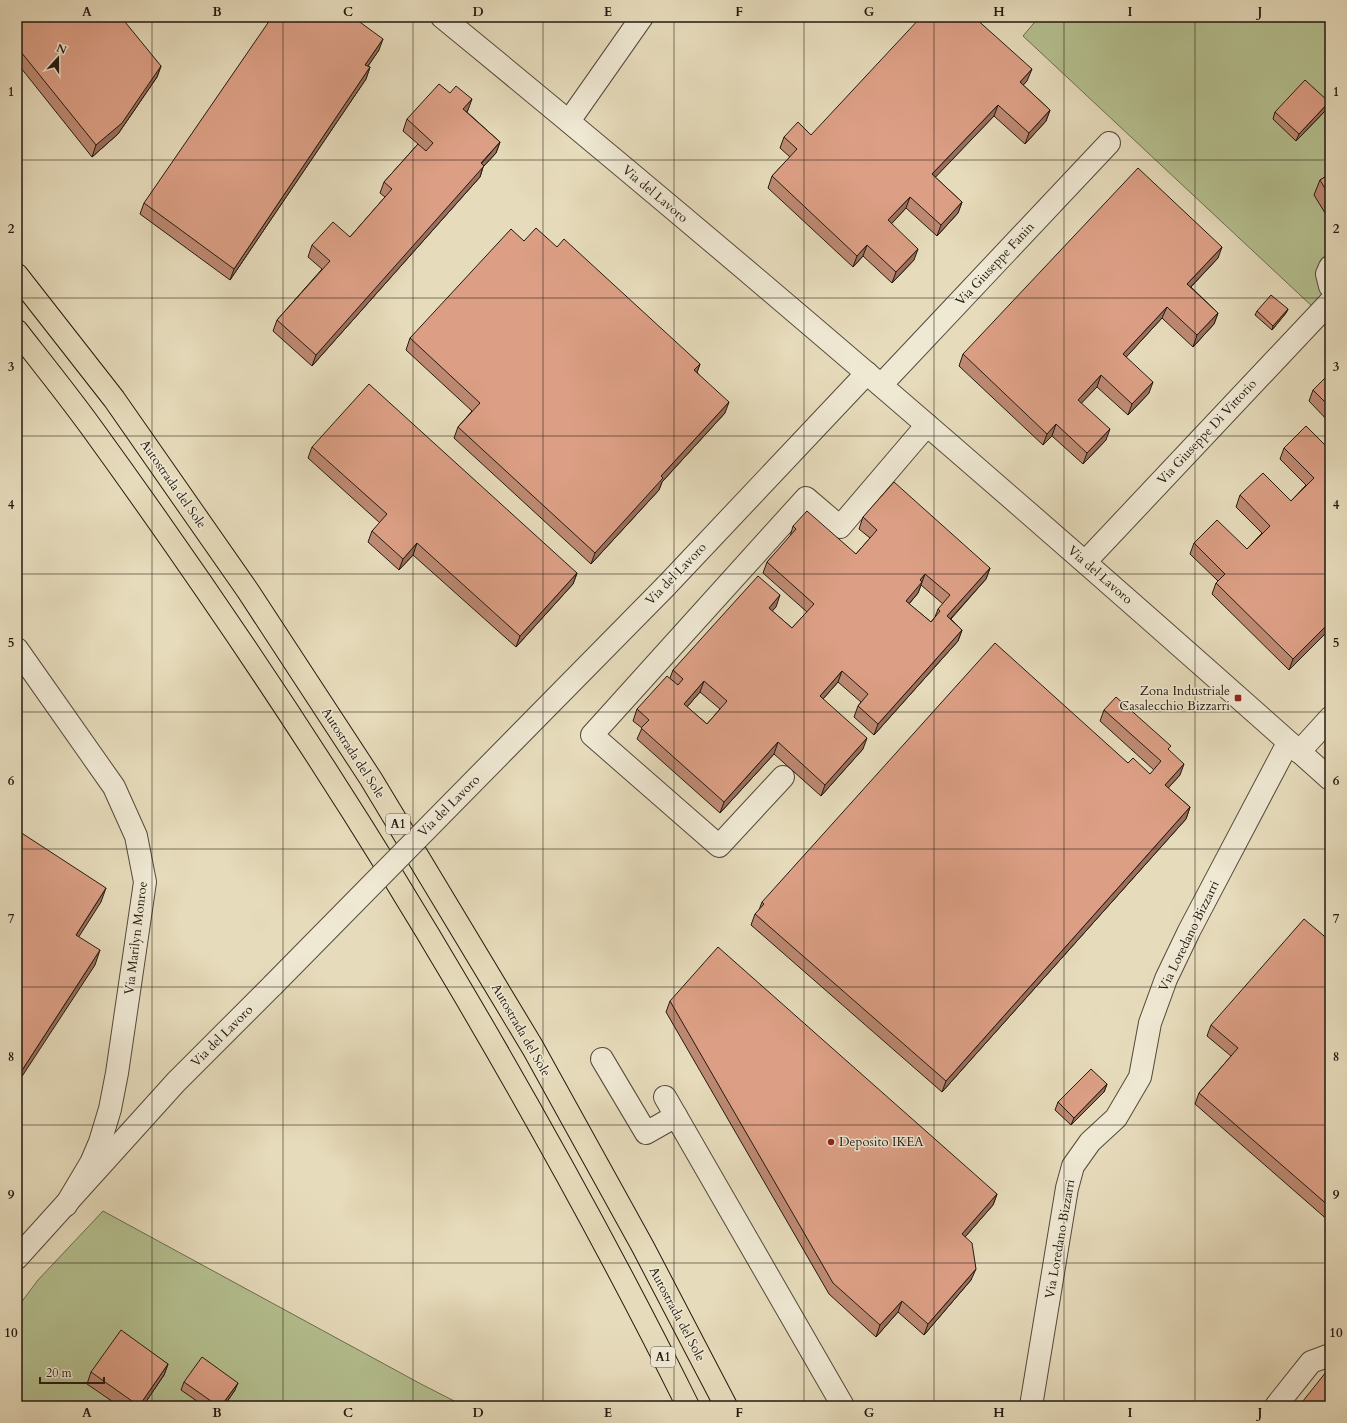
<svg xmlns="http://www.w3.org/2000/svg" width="1347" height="1423" font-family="Cardo,serif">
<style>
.green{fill:#b5c090;stroke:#6c6d50}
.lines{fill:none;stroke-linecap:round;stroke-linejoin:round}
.minor-casing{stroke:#544a3b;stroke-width:24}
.highway-casing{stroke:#231a10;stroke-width:24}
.minor{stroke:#efe8d3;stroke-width:22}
.highway{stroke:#e6dbbb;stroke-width:22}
.minor-bridge-casing{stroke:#544a3b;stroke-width:24;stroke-linecap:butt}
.minor-bridge{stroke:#efe8d3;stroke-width:22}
.wall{fill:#bd8972;stroke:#231a10;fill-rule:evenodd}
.shaded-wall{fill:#9a6f5d;stroke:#231a10}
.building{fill:#dc9f85;stroke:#231a10;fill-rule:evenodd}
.grid{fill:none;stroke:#231a10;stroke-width:1;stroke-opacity:0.55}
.poi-dot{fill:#8f2418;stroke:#efe8d3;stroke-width:1.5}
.labels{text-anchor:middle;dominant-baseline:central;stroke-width:3;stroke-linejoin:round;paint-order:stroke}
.shield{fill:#efe8d3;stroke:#60584a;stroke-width:1}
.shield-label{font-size:12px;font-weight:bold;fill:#231a10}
.street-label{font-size:13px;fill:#231a10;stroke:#efe8d3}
.poi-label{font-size:13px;fill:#231a10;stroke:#efe8d3;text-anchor:end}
.neatline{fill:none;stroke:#231a10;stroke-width:1.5}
.grid-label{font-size:13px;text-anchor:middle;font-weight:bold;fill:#231a10}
</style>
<rect width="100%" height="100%" fill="#e6dbbb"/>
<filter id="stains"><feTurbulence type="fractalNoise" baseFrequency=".005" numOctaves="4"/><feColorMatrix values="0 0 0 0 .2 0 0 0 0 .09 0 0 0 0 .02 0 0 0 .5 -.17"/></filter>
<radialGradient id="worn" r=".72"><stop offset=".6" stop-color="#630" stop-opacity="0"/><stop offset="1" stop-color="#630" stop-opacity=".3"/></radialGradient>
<g class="green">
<path d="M 1039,17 L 1330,17 L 1330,323 L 1023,36 Z"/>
<path d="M 103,1211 L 421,1384 L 464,1406 L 17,1406 L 17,1308 L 38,1280 Z"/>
</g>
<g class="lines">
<defs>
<g id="minor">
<path d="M 442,17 C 744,264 1039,519 1330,779"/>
<path d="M 569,121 L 642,17"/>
<path d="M 1330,267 L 1327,274 L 1330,286"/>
<path d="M 881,385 L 1109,143"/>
<path d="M 1085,562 L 1330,302"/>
<path d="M 666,586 L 867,373"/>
<path d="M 17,649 L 114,787 L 136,836 L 145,882 L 117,1073 L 110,1109 L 100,1142 L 91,1163 L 66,1205"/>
<path d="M 1299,752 L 1330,718"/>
<path d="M 783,777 L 719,846 L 592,735 L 806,498 L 840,527 L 927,425"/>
<path d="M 602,1059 L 646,1133 L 676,1116"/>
<path d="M 665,1097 L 843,1406"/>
<path d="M 17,1258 L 176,1082 L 273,985"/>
<path d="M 1031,1406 L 1067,1188 L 1073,1166 L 1090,1142 L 1116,1118 L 1140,1077 L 1150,1023 L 1166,979 L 1189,931 L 1288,743"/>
<path d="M 1276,1406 L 1311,1362 L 1330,1355"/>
</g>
<g id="highway">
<path d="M 17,275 L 114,399 L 248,591 L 371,779 L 533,1048 L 643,1247 L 726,1406"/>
<path d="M 17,331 C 42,363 67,394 91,427 C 223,609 348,797 462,991 C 542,1127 618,1265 688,1406"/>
</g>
</defs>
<use href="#minor" class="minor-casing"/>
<use href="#highway" class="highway-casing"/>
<use href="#minor" class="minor"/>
<use href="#highway" class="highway"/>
<defs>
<path id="minor-bridge" d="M 273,985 L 666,586"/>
</defs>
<use href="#minor-bridge" class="minor-bridge-casing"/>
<use href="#minor-bridge" class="minor-bridge"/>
</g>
<g class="wall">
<path d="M 17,17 L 161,66 L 157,77 L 118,134 L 92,157 L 17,63 Z"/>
<path d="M 572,17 L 582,17 L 579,22 Z"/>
<path d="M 1024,17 L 1030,17 L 1027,20 Z"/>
<path d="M 357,20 L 379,50 L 368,66 L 370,67 L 366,79 L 230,280 L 140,214 L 144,203 Z"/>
<path d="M 1027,81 L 1023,85 L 1050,110 L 1046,121 L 1025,144 L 994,116 L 935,177 L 962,202 L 958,213 L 937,236 L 906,208 L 891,224 L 914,260 L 892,283 L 863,256 L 853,267 L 768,188 L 772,176 L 790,157 L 780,148 L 784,137 L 811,135 Z"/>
<path d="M 468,110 L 467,112 L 500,142 L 496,153 L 483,167 L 480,177 L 312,366 L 273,331 L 277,320 L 322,269 L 308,257 L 312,245 L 350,237 L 385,197 L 380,193 L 384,182 L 418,144 L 403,131 L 407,119 Z"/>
<path d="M 1326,110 L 1296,141 L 1273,119 L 1275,112 Z"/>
<path d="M 1330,174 L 1330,221 L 1314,195 L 1320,180 Z"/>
<path d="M 524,241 L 557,247 L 700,364 L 697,372 L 725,413 L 662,482 L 659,490 L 591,564 L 454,438 L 458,427 L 472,411 L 406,350 L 410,338 Z"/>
<path d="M 1218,258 L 1191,287 L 1218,313 L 1214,324 L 1193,347 L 1162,318 L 1126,357 L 1149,393 L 1128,415 L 1097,387 L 1081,403 L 1106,440 L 1083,464 L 1052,436 L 1043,445 L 959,366 L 963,354 Z"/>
<path d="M 1288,309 L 1286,313 L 1272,330 L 1255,315 L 1257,311 Z"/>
<path d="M 1330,373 L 1330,423 L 1309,401 L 1313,390 Z"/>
<path d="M 312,447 L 577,573 L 573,584 L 516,647 L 413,555 L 399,570 L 368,542 L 372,531 L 380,523 L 308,458 Z"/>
<path d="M 1284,448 L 1330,450 L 1330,629 L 1289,670 L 1212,594 L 1216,583 L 1218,581 L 1190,554 L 1194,543 L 1247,549 L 1262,533 L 1236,507 L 1240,495 L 1291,501 L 1306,485 L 1280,459 Z"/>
<path d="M 863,517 L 990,568 L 986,579 L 951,619 L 962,630 L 958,641 L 874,735 L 854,717 L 858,706 L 861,702 L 838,682 L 823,699 L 863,749 L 821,796 L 774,754 L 720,813 L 637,739 L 642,728 L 633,721 L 637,709 L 670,678 L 673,670 L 776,607 L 772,611 L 792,628 L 807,612 L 763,573 L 767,562 L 790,537 L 793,526 L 856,554 L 870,538 L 859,529 ZM 921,585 L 943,604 L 938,609 L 935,617 L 931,622 L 909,604 L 918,593 ZM 700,692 L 720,709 L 707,724 L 687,707 Z"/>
<path d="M 1104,710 L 1169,750 L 1180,775 L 1168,788 L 1190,807 L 1186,819 L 942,1092 L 751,925 L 755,914 L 759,910 L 762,902 L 1128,763 L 1150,774 L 1154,770 L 1100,721 Z"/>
<path d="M 1330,941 L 1330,1222 L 1195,1104 L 1199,1093 L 1231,1056 L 1207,1036 L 1211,1025 Z"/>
<path d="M 670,1001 L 997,1194 L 993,1205 L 965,1237 L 971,1280 L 924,1335 L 898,1312 L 876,1337 L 829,1294 L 666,1012 Z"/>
<path d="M 1107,1084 L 1104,1092 L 1071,1125 L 1055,1110 L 1058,1102 Z"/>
<path d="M 168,1364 L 164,1375 L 143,1406 L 119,1406 L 87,1384 L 91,1372 Z"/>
<path d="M 184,1382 L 235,1390 L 224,1406 L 204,1406 L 181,1390 Z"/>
</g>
<g class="shaded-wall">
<path d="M 383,39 L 379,50 L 361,76 L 365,65 Z"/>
<path d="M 161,66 L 157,77 L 118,134 L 92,157 L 96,145 Z"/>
<path d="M 370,67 L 366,79 L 230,280 L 234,269 Z"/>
<path d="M 1032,69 L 1027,81 L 1016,93 L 1020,82 Z"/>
<path d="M 472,99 L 468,110 L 459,120 L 463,109 Z"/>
<path d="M 1329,102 L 1326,110 L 1296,141 L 1299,134 Z"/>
<path d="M 998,105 L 994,116 L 928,185 L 932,174 Z"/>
<path d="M 1050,110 L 1046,121 L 1025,144 L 1029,133 Z"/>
<path d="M 500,142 L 496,153 L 483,167 L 480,177 L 312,366 L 316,355 Z"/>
<path d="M 910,197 L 906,208 L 884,232 L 888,220 Z"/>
<path d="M 962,202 L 958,213 L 937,236 L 941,225 Z"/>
<path d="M 867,245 L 863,256 L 853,267 L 857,256 Z"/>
<path d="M 1222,247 L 1218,258 L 1183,295 L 1187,284 Z"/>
<path d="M 918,249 L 914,260 L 892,283 L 896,272 Z"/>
<path d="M 1167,307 L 1162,318 L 1119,365 L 1123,354 Z"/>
<path d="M 1288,309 L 1286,313 L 1272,330 L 1273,326 Z"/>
<path d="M 1218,313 L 1214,324 L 1193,347 L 1197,335 Z"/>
<path d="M 700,364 L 696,375 L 694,370 Z"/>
<path d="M 1101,375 L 1097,387 L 1074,411 L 1078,400 Z"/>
<path d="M 1153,382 L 1149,393 L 1128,415 L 1132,404 Z"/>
<path d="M 729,402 L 725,413 L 662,482 L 659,490 L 591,564 L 595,553 L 661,476 Z"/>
<path d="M 1056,424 L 1052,436 L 1043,445 L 1047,434 Z"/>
<path d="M 1110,429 L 1106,440 L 1083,464 L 1087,453 Z"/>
<path d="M 417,543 L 413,555 L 399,570 L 403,559 Z"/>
<path d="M 990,568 L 986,579 L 943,627 L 947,616 Z"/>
<path d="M 577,573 L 573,584 L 516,647 L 520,636 Z"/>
<path d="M 925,574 L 918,593 L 902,612 L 906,601 L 920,580 Z"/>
<path d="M 780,595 L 776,607 L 765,619 L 769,608 Z"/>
<path d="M 1330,622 L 1330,629 L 1289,670 L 1293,659 Z"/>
<path d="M 962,630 L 958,641 L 874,735 L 878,724 Z"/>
<path d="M 842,671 L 838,682 L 816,707 L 820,696 Z"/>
<path d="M 704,681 L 700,692 L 680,715 L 684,704 Z"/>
<path d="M 867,738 L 863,749 L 821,796 L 825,785 Z"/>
<path d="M 778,742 L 774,754 L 720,813 L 724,802 Z"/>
<path d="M 1184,764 L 1180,775 L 1161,796 L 1165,785 Z"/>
<path d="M 1190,807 L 1186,819 L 942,1092 L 946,1081 Z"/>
<path d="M 106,888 L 101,902 L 71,949 L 76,935 Z"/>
<path d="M 100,950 L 95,965 L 17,1084 L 17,1078 Z"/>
<path d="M 1107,1084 L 1104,1092 L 1071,1125 L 1074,1118 Z"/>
<path d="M 997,1194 L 993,1205 L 958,1245 L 962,1234 Z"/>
<path d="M 976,1269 L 971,1280 L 924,1335 L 928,1324 Z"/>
<path d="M 902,1301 L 898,1312 L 876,1337 L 880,1325 Z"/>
<path d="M 168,1364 L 164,1375 L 143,1406 L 139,1406 Z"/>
<path d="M 238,1383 L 235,1390 L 224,1406 L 221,1406 Z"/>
</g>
<g class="building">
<path d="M 17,17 L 121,17 L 161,66 L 122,123 L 96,145 L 17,47 Z"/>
<path d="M 272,17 L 354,17 L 357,20 L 383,39 L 365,65 L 370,67 L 234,269 L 144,203 Z"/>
<path d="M 921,17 L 974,17 L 1032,69 L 1020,82 L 1050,110 L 1029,133 L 998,105 L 932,174 L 962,202 L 941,225 L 910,197 L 888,220 L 918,249 L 896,272 L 867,245 L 857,256 L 772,176 L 797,149 L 784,137 L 798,122 L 811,135 Z"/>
<path d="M 1305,80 L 1329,102 L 1299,134 L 1275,112 Z"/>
<path d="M 439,84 L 450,93 L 456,86 L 472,99 L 463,109 L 500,142 L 481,163 L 484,166 L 316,355 L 277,320 L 330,261 L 312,245 L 333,222 L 350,237 L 392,189 L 384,182 L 418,144 L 426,151 L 433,143 L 407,119 Z"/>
<path d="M 1138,168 L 1222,247 L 1187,284 L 1218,313 L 1197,335 L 1167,307 L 1123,354 L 1153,382 L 1132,404 L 1101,375 L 1078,400 L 1110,429 L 1087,453 L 1056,424 L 1047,434 L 963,354 Z"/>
<path d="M 1330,174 L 1330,197 L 1320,180 Z"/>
<path d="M 536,228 L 557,247 L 564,239 L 700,364 L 694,370 L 729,402 L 661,476 L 663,478 L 595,553 L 458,427 L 480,403 L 410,338 L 511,229 L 524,241 Z"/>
<path d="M 1271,295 L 1288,309 L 1273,326 L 1257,311 Z"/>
<path d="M 1330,373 L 1330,407 L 1313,390 Z"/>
<path d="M 369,384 L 577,573 L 520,636 L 417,543 L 403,559 L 372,531 L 387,514 L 312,447 Z"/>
<path d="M 1306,426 L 1330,450 L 1330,622 L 1293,659 L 1216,583 L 1225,574 L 1194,543 L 1217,520 L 1247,549 L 1270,526 L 1240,495 L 1263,473 L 1291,501 L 1314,478 L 1284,448 Z"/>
<path d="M 894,482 L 990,568 L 947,616 L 962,630 L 878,724 L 858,706 L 868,694 L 842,671 L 820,696 L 867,738 L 825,785 L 778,742 L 724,802 L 641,728 L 649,720 L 637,709 L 667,676 L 678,685 L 683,679 L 673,670 L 758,576 L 780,595 L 769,608 L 792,628 L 814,604 L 767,562 L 796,529 L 793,526 L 807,511 L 856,554 L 877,530 L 863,517 ZM 925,574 L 950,595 L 938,609 L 940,611 L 931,622 L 906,601 L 922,582 L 920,580 ZM 704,681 L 727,701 L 707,724 L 684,704 Z"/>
<path d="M 995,643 L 1128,763 L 1133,758 L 1150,774 L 1161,761 L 1104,710 L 1116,697 L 1171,746 L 1168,749 L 1184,764 L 1165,785 L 1190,807 L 946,1081 L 755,914 L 764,904 L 762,902 Z"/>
<path d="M 17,830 L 106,888 L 76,935 L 100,950 L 17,1078 Z"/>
<path d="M 1304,919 L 1330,941 L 1330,1207 L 1199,1093 L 1238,1048 L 1211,1025 Z"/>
<path d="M 718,947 L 997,1194 L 962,1234 L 972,1243 L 976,1269 L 928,1324 L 902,1301 L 880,1325 L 833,1283 L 670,1001 Z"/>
<path d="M 1091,1069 L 1107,1084 L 1074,1118 L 1058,1102 Z"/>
<path d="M 121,1330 L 168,1364 L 139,1406 L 91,1372 Z"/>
<path d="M 202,1357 L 238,1383 L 221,1406 L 218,1406 L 184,1382 Z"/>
<path d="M 1330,1367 L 1330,1406 L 1299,1406 Z"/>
<path d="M 95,1401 L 103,1406 L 91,1406 Z"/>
</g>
<path class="grid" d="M 152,17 L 152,1406M 283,17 L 283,1406M 413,17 L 413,1406M 543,17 L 543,1406M 674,17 L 674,1406M 804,17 L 804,1406M 934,17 L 934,1406M 1064,17 L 1064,1406M 1195,17 L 1195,1406M 17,160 L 1330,160M 17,298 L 1330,298M 17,436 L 1330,436M 17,574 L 1330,574M 17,712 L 1330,712M 17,849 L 1330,849M 17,987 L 1330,987M 17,1125 L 1330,1125M 17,1263 L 1330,1263"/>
<g class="poi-dot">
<rect x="1234" y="694" width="8" height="8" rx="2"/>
<circle cx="831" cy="1142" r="4"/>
</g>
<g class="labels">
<g class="shield">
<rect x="386" y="814" width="24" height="20" rx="3"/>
<rect x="651" y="1347" width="24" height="20" rx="3"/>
</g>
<g class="shield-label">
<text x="398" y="824">A1</text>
<text x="663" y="1357">A1</text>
</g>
<g class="street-label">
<text transform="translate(655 194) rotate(40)">Via del Lavoro</text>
<text transform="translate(995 264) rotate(-47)">Via Giuseppe Fanin</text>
<text transform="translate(1207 432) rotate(-47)">Via Giuseppe Di Vittorio</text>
<text transform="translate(173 484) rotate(55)">Autostrada del Sole</text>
<text transform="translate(676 574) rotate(-46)">Via del Lavoro</text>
<text transform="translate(1100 575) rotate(41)">Via del Lavoro</text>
<text transform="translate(353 753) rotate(57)">Autostrada del Sole</text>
<text transform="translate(449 806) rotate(-45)">Via del Lavoro</text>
<text transform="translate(1189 936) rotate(-64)">Via Loredano Bizzarri</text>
<text transform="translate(136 938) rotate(-83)">Via Marilyn Monroe</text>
<text transform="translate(521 1030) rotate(60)">Autostrada del Sole</text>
<text transform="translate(222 1036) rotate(-45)">Via del Lavoro</text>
<text transform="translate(1060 1239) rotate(-80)">Via Loredano Bizzarri</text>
<text transform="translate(677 1314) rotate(62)">Autostrada del Sole</text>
</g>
<g class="poi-label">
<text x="1230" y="691">Zona Industriale<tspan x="1230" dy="15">Casalecchio Bizzarri</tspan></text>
<text x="839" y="1142" text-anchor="start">Deposito IKEA</text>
</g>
</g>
<rect width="1347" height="1423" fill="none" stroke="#e6dbbb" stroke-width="44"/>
<g transform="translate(58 58) rotate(21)" stroke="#efe8d3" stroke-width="3" paint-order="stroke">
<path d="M0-3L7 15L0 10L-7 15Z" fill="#231a10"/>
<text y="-6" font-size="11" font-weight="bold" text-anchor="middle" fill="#231a10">N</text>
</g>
<path d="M40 1377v6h64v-6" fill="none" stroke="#231a10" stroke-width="2"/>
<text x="46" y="1377" font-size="12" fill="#231a10" stroke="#efe8d3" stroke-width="3" paint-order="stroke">20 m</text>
<rect x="22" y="22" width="1303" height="1379" class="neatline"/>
<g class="grid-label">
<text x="87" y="16">A</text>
<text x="217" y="16">B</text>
<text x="348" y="16">C</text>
<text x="478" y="16">D</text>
<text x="608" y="16">E</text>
<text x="739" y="16">F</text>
<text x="869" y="16">G</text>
<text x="999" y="16">H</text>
<text x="1130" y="16">I</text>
<text x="1260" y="16">J</text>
<text x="11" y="96">1</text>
<text x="1336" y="96">1</text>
<text x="11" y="233">2</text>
<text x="1336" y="233">2</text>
<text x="11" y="371">3</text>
<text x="1336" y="371">3</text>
<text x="11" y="509">4</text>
<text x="1336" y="509">4</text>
<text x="11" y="647">5</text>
<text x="1336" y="647">5</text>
<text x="11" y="785">6</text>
<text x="1336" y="785">6</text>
<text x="11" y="923">7</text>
<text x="1336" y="923">7</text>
<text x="11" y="1061">8</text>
<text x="1336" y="1061">8</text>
<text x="11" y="1199">9</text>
<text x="1336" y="1199">9</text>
<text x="11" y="1337">10</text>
<text x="1336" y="1337">10</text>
<text x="87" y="1417">A</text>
<text x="217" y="1417">B</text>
<text x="348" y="1417">C</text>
<text x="478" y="1417">D</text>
<text x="608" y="1417">E</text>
<text x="739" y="1417">F</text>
<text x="869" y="1417">G</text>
<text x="999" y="1417">H</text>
<text x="1130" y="1417">I</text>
<text x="1260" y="1417">J</text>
</g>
<rect width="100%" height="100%" filter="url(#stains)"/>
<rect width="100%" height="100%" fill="url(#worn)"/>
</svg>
